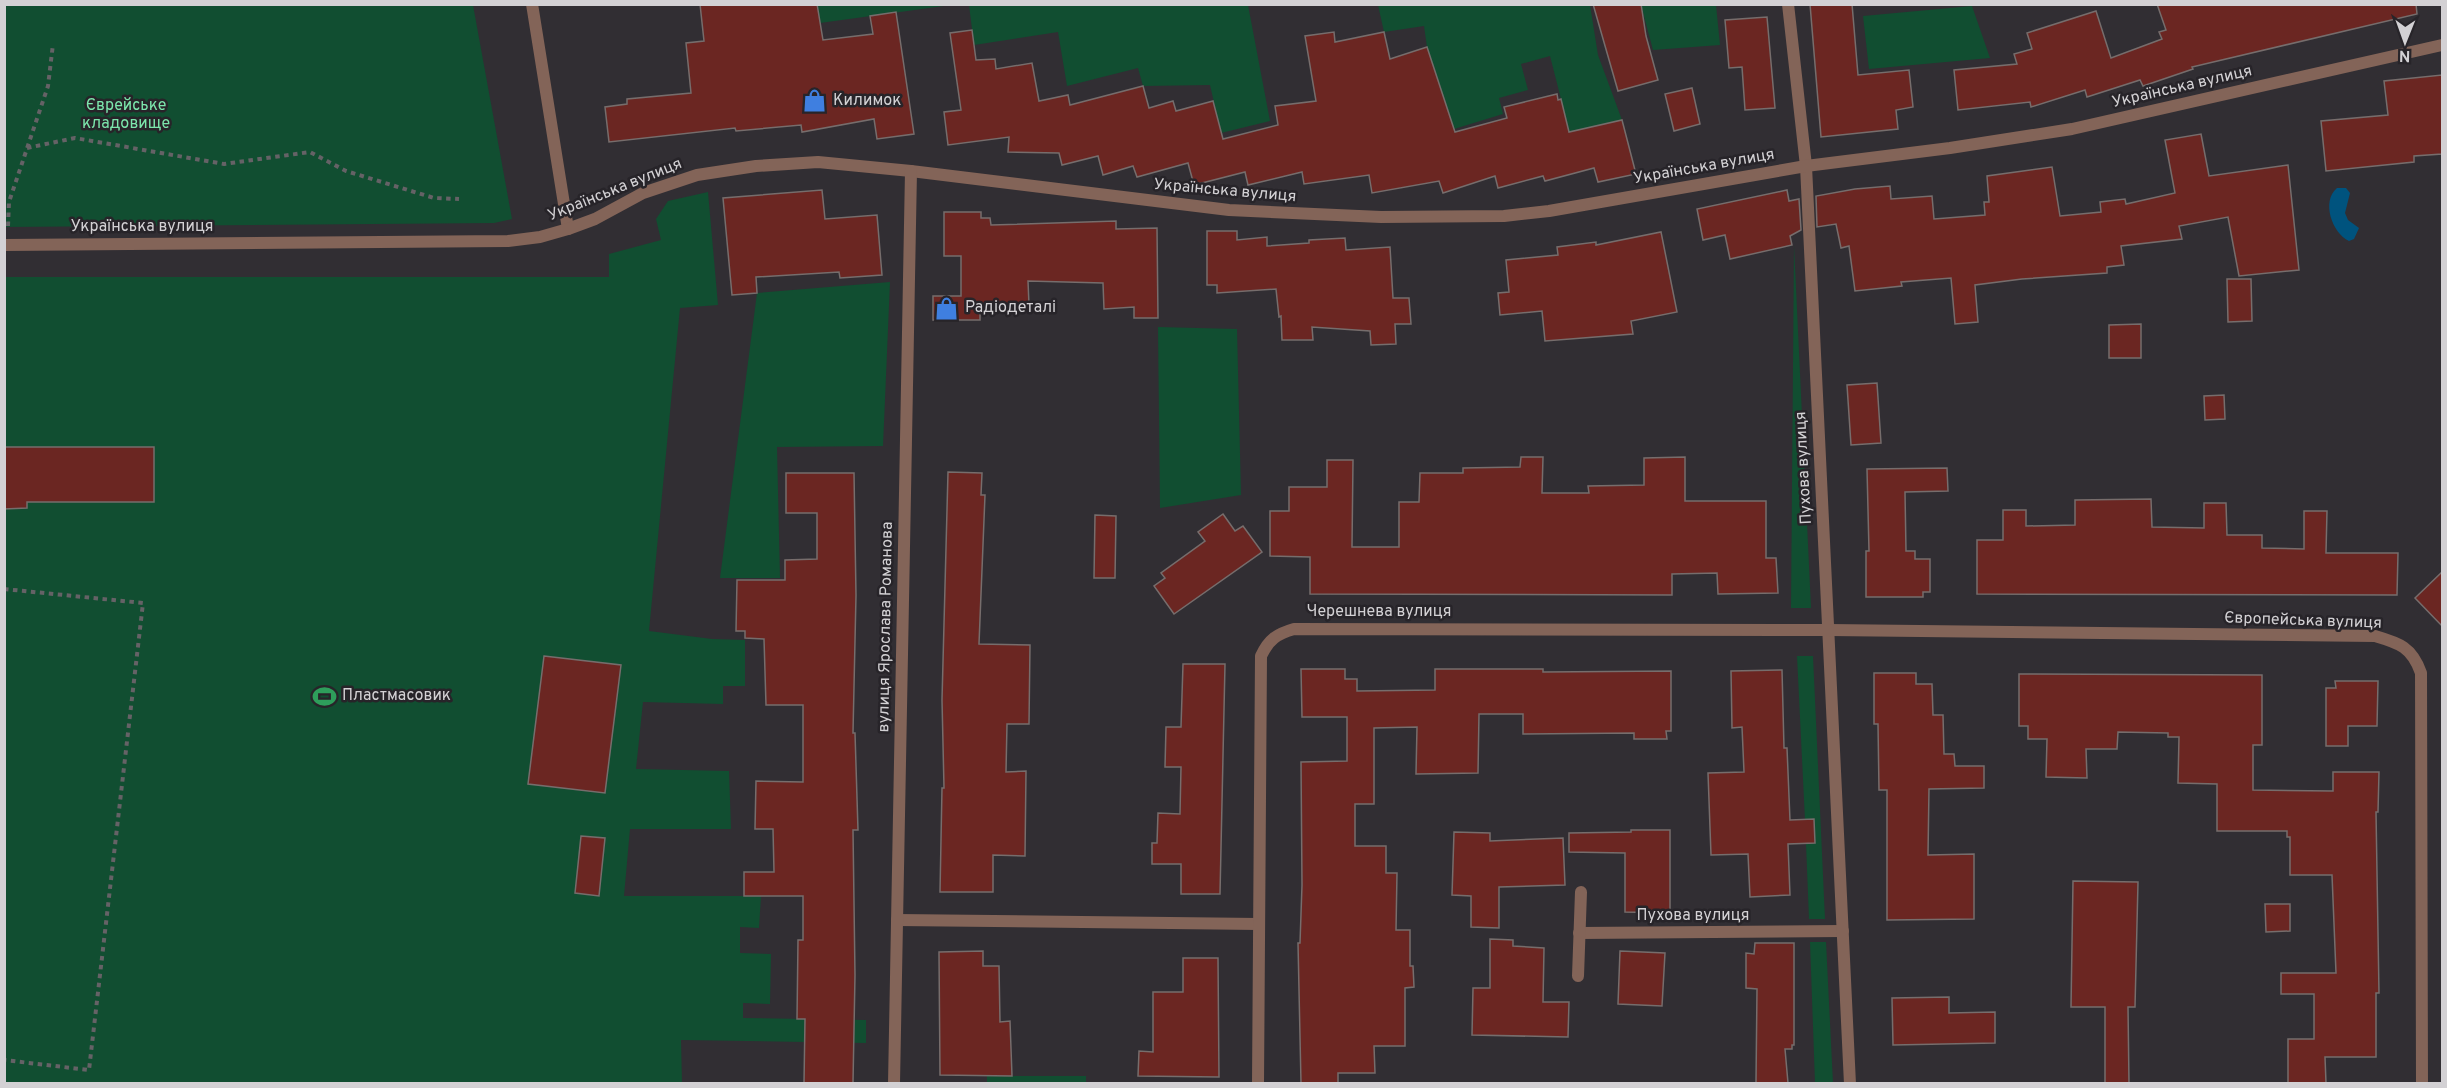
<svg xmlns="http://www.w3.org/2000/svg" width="2447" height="1088" font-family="Overpass,sans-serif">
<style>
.green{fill:#114e31}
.water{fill:#00537e}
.building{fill:#6b2622;stroke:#766d6c;stroke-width:1.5}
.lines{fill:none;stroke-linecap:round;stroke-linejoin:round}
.path{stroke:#656266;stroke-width:4;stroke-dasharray:4.5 4.5;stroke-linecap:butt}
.lane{stroke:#836458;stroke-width:12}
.street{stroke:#836458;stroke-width:12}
.labels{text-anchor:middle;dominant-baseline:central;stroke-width:5;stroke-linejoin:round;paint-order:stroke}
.street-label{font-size:16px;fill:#d3d1d4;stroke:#272429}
.poi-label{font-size:16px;fill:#d3d1d4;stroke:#272429;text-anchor:start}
.park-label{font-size:16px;fill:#7ce6ac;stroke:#272429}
</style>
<rect width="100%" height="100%" fill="#312e33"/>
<g class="green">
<path d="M 817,4 L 951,5 L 820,23 Z"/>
<path d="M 4,5 L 473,5 L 512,219 L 494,223 L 5,227 Z"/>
<path d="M 969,5 L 1248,5 L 1270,121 L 1221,133 L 1210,85 L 1143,86 L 1138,68 L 1067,86 L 1058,32 L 974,45 Z"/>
<path d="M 1378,5 L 1590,5 L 1598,55 L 1622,120 L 1570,134 L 1550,56 L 1521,64 L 1528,90 L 1499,98 L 1503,114 L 1454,129 L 1427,47 L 1424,26 L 1384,32 Z"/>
<path d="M 1641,5 L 1716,5 L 1720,45 L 1653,50 Z"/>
<path d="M 1972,6 L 1990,58 L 1869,69 L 1863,16 Z"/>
<path d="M 708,192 L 718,305 L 680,308 L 649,631 L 712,639 L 745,640 L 745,686 L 723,686 L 723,704 L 643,702 L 636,769 L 729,771 L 731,829 L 630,829 L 624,896 L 761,896 L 759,928 L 740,927 L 740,953 L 771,954 L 770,1004 L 743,1003 L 743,1018 L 866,1020 L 866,1043 L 681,1040 L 682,1083 L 719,1084 L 5,1083 L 4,277 L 609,277 L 609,254 L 661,240 L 656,219 L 668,201 Z"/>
<path d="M 1794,245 L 1811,608 L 1791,608 Z"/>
<path d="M 890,282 L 883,446 L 777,447 L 780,578 L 720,578 L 757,293 Z"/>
<path d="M 1158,327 L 1237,329 L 1241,495 L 1160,508 Z"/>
<path d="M 1797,656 L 1813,656 L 1825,919 L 1809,919 L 1806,844 L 1815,843 L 1805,820 Z"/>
<path d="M 1810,942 L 1826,942 L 1833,1083 L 1815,1083 Z"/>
<rect x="987" y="1076" width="99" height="7"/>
</g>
<path class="water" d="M 2337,188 L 2346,188 L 2350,193 L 2345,213 L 2348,220 L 2359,228 L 2354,239 L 2349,241 C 2332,233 2321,201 2337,188 Z"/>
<g class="building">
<path d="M 700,4 L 817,4 L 823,40 L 873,34 L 870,16 L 896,12 L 914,134 L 877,139 L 874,119 L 802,132 L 801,125 L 736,131 L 735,128 L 609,142 L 605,107 L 627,104 L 627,99 L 691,93 L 686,43 L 704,41 Z"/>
<path d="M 1593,4 L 1641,4 L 1646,36 L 1658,80 L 1618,91 Z"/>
<path d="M 1810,4 L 1852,4 L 1858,75 L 1909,70 L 1913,107 L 1896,110 L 1898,129 L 1821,137 Z"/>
<path d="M 2157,4 L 2416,4 L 2417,14 L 2192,67 L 2193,69 L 2143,86 L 2140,80 L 2087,97 L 2085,90 L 2031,107 L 2030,102 L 1958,110 L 1954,70 L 2017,64 L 2014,54 L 2032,49 L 2027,33 L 2096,11 L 2111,58 L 2162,39 L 2159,32 L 2166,30 Z"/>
<path d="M 1767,17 L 1775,108 L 1745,110 L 1742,67 L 1729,68 L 1725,20 Z"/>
<path d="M 972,30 L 976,60 L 995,59 L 996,69 L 1032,63 L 1039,101 L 1068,95 L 1070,105 L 1143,86 L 1149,108 L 1173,101 L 1176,111 L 1213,101 L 1223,139 L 1278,125 L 1275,106 L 1316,101 L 1305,36 L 1334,32 L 1335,42 L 1384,32 L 1390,59 L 1427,47 L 1455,132 L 1507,118 L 1504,107 L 1557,94 L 1558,100 L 1561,99 L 1569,132 L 1622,120 L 1636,174 L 1598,182 L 1594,168 L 1545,181 L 1543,176 L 1498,188 L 1495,176 L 1443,193 L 1439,181 L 1372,193 L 1369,175 L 1304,184 L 1302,172 L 1248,185 L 1245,172 L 1194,185 L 1188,163 L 1137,177 L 1133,166 L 1103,175 L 1098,156 L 1062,165 L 1059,153 L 1008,152 L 1009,137 L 948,145 L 944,112 L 961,110 L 950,33 Z"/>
<path d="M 2442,75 L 2442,154 L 2414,156 L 2414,162 L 2326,171 L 2321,121 L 2388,115 L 2384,81 Z"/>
<path d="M 1692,88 L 1700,124 L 1674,131 L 1665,94 Z"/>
<path d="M 2201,134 L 2209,176 L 2288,165 L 2299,270 L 2239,276 L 2228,217 L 2179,226 L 2182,239 L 2121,246 L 2124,265 L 2107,267 L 2107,273 L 2022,279 L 1975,285 L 1978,322 L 1955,324 L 1951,278 L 1901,282 L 1902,286 L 1855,291 L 1849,246 L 1841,248 L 1836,224 L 1817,227 L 1816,196 L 1855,189 L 1890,186 L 1891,199 L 1932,196 L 1934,219 L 1985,215 L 1984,202 L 1989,202 L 1987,176 L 2052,167 L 2060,216 L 2101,212 L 2100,202 L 2125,199 L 2126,204 L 2175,193 L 2165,140 Z"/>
<path d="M 822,190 L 825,219 L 877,215 L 882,275 L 840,278 L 839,272 L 756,277 L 757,293 L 732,295 L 723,198 Z"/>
<path d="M 1787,190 L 1789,201 L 1799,199 L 1801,230 L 1790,236 L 1792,245 L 1730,259 L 1725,235 L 1703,240 L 1697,209 Z"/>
<path d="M 944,212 L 981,212 L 981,218 L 990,218 L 991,225 L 1116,221 L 1116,229 L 1157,228 L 1158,318 L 1134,318 L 1134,307 L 1104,309 L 1103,283 L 1028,281 L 1029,305 L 980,305 L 980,320 L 933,320 L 933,296 L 961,296 L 961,256 L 944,256 Z"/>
<path d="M 1207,231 L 1237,231 L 1237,240 L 1267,237 L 1267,246 L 1309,243 L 1309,240 L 1345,238 L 1346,250 L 1390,247 L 1393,298 L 1409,298 L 1411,324 L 1395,324 L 1396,344 L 1371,345 L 1370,331 L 1312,327 L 1313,340 L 1282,340 L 1281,316 L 1279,317 L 1276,289 L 1217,293 L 1217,285 L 1207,285 Z"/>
<path d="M 1661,232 L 1677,312 L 1631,321 L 1633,334 L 1545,341 L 1542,311 L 1500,315 L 1498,293 L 1509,292 L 1506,260 L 1558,255 L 1557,247 L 1596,242 L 1596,245 Z"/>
<path d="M 2227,279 L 2251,279 L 2252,321 L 2228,322 Z"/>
<path d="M 2141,324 L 2141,358 L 2109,358 L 2109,325 Z"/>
<path d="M 1877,383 L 1881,443 L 1851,445 L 1847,385 Z"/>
<path d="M 2224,395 L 2225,419 L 2205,420 L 2204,396 Z"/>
<path d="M 4,447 L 154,447 L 154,502 L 27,502 L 27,508 L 4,509 Z"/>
<path d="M 1521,457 L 1543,457 L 1542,493 L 1589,493 L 1588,486 L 1644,485 L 1644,458 L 1685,457 L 1685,501 L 1766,501 L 1766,558 L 1776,558 L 1778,593 L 1718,594 L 1717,573 L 1672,574 L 1672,595 L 1310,594 L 1310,557 L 1270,556 L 1270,511 L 1289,511 L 1289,487 L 1327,487 L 1327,460 L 1353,460 L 1352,547 L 1399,547 L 1399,502 L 1419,502 L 1420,473 L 1463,473 L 1463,468 L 1520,467 Z"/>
<path d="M 1947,468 L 1948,491 L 1905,492 L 1906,551 L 1915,551 L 1915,559 L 1930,559 L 1930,592 L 1923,592 L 1923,597 L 1866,597 L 1866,551 L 1869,551 L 1867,469 Z"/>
<path d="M 948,472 L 982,473 L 981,495 L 985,495 L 979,644 L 1030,645 L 1029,724 L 1007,724 L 1006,772 L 1026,771 L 1025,856 L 993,855 L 993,892 L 940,892 L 942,788 L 944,788 L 942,700 Z"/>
<path d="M 786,473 L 854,473 L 856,595 L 853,733 L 855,733 L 858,830 L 853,830 L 855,975 L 853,1083 L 804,1083 L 805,1019 L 797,1019 L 798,940 L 803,940 L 803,896 L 744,896 L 744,872 L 774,872 L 773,829 L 755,829 L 756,781 L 803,782 L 803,705 L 766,705 L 764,639 L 745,638 L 745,631 L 736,631 L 737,580 L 785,580 L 785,560 L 817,559 L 817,513 L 786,513 Z"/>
<path d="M 2151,499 L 2152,527 L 2204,528 L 2204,503 L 2226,503 L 2227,535 L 2262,535 L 2262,548 L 2304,549 L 2304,511 L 2327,511 L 2326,553 L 2398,553 L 2397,595 L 1977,594 L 1977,540 L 2003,540 L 2003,510 L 2026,510 L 2026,526 L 2075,525 L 2075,500 Z"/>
<path d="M 1223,514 L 1235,531 L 1243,526 L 1262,552 L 1174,614 L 1154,586 L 1165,578 L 1161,573 L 1205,541 L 1198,532 Z"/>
<path d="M 1095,515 L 1116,516 L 1115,578 L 1094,578 Z"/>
<path d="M 2442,572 L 2442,626 L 2415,598 Z"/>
<path d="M 544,656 L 621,665 L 605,793 L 528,784 Z"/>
<path d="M 1183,664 L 1225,664 L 1220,894 L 1181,894 L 1181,864 L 1152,864 L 1152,843 L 1157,843 L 1158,813 L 1180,814 L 1181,767 L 1165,767 L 1166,727 L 1181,727 Z"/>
<path d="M 1301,669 L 1345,669 L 1345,679 L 1357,679 L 1357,691 L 1435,690 L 1435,669 L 1543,669 L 1543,672 L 1671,671 L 1671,731 L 1666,731 L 1667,739 L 1634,739 L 1634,733 L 1523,734 L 1523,714 L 1479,714 L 1478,773 L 1416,774 L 1417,727 L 1374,728 L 1374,804 L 1355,804 L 1355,846 L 1386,846 L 1386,873 L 1397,873 L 1396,930 L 1410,930 L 1410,966 L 1413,966 L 1414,987 L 1405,988 L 1405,1046 L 1374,1046 L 1375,1073 L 1338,1073 L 1338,1083 L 1301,1083 L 1298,943 L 1300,943 L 1302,885 L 1301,762 L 1347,761 L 1347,717 L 1302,717 Z"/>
<path d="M 1782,670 L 1784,748 L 1787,748 L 1790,820 L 1814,819 L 1815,843 L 1788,844 L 1790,895 L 1750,897 L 1748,854 L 1711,855 L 1708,773 L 1744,772 L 1742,727 L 1732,728 L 1731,671 Z"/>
<path d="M 1874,673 L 1916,673 L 1916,684 L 1932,684 L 1933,715 L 1943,715 L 1944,754 L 1954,754 L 1955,766 L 1984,766 L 1984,788 L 1929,789 L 1928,855 L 1974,854 L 1974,919 L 1887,920 L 1887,790 L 1879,790 L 1878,724 L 1874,724 Z"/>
<path d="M 2019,674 L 2262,675 L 2262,745 L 2253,745 L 2253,790 L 2333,791 L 2333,772 L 2379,772 L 2378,812 L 2376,812 L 2379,993 L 2376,993 L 2376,1057 L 2325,1057 L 2326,1083 L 2288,1083 L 2288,1039 L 2314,1039 L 2314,994 L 2281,994 L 2281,973 L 2336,973 L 2332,875 L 2290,875 L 2290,837 L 2287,837 L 2287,831 L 2217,831 L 2217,784 L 2178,783 L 2179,737 L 2168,737 L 2168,733 L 2118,732 L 2117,749 L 2086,749 L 2087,778 L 2046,777 L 2047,739 L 2028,739 L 2028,726 L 2019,726 Z"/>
<path d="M 2335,681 L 2378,681 L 2377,726 L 2348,726 L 2348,746 L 2326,746 L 2326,688 L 2336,688 Z"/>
<path d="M 1631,830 L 1670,830 L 1670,913 L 1625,912 L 1625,853 L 1569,852 L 1569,833 L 1631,832 Z"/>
<path d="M 1454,832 L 1490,833 L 1490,841 L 1563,838 L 1565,885 L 1499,887 L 1499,928 L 1471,927 L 1471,896 L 1452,895 Z"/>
<path d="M 581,836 L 605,838 L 599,896 L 575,893 Z"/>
<path d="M 2073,881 L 2138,882 L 2135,1007 L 2128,1007 L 2129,1083 L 2105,1083 L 2105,1007 L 2071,1007 Z"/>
<path d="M 2265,904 L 2290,904 L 2290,931 L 2266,932 Z"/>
<path d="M 1490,939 L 1513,940 L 1513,946 L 1544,948 L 1543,1002 L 1569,1002 L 1568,1037 L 1472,1035 L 1473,988 L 1490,988 Z"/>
<path d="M 1755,943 L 1794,943 L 1794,1045 L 1792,1045 L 1792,1049 L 1785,1049 L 1788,1083 L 1756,1083 L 1757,989 L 1746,988 L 1746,953 L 1754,954 Z"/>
<path d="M 983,951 L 983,966 L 999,966 L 1000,1022 L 1010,1021 L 1012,1076 L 940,1075 L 939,952 Z"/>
<path d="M 1620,951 L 1665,953 L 1662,1006 L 1618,1004 Z"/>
<path d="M 1183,958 L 1218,958 L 1219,1077 L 1138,1076 L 1139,1051 L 1153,1052 L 1153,992 L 1183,992 Z"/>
<path d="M 1949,997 L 1949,1013 L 1995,1012 L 1995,1043 L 1893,1045 L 1892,998 Z"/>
</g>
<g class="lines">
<g class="path">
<path d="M 27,148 L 75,138 L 224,164 L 310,152 L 346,171 L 434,198 L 459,199"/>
<path d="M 8,226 L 9,202 L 48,86 L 53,44"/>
<path d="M 4,589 L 143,603 L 89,1070 L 4,1060"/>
</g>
<g class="lane">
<path d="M 1579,933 L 1843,931"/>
<path d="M 1578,976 L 1581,892"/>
</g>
<g class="street">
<path d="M 532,4 L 568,229"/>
<path d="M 1788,4 L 1806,166 L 1850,1084"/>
<path d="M 4,245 L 508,241 L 540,237 L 568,229 L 595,219 L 643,193 L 697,175 L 756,166 L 818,162 L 911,171 L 1229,210 L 1381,217 L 1504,216 L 1549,211 L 1806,166 L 1950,148 L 2072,129 L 2442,45"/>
<path d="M 897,920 L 1259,924"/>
<path d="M 894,1084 L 911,171"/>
<path d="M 1258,1084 L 1261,656 C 1269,639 1277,634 1294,629 L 1829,630 L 2375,636 C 2399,643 2412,647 2421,673 L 2422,1084"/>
</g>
</g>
<defs>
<symbol id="shop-bare" viewBox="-9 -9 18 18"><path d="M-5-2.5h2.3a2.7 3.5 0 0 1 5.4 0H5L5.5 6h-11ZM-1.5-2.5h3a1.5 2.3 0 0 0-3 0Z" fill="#3f7fe0" stroke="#272429" stroke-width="2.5" paint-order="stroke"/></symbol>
<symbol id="stadium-bare" viewBox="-9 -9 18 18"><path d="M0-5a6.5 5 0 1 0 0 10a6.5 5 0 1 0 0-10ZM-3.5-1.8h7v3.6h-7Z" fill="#2e9e5b" stroke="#272429" stroke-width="2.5" paint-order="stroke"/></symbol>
</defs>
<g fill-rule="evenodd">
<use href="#shop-bare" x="798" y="84" width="33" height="33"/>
<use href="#shop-bare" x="930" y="292" width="33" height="33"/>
<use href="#stadium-bare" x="308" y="680" width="33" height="33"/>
</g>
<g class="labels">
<g class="street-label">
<text transform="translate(2182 87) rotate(-13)">Українська вулиця</text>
<text transform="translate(1704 167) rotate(-10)">Українська вулиця</text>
<text transform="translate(615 190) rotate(-22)">Українська вулиця</text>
<text transform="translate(1225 191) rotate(5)">Українська вулиця</text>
<text x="142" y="227">Українська вулиця</text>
<text transform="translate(1804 468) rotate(-93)">Пухова вулиця</text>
<text x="1379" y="612">Черешнева вулиця</text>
<text transform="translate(2303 621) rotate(2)">Європейська вулиця</text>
<text transform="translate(886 627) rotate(-89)">вулиця Ярослава Романова</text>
<text x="1693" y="916">Пухова вулиця</text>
</g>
<g class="poi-label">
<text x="833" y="101">Килимок</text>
<text x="965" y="308">Радіодеталі</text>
<text x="342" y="696">Пластмасовик</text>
</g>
<g class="park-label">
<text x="126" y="106">Єврейське<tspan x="126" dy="18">кладовище</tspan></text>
</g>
</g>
<rect width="2447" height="1088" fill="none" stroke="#d3d1d4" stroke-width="12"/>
<g transform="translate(2405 42) rotate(181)" stroke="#272429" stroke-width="4.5" paint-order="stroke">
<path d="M0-4.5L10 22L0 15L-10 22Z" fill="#d3d1d4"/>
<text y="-9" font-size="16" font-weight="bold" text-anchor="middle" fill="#d3d1d4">N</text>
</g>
</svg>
